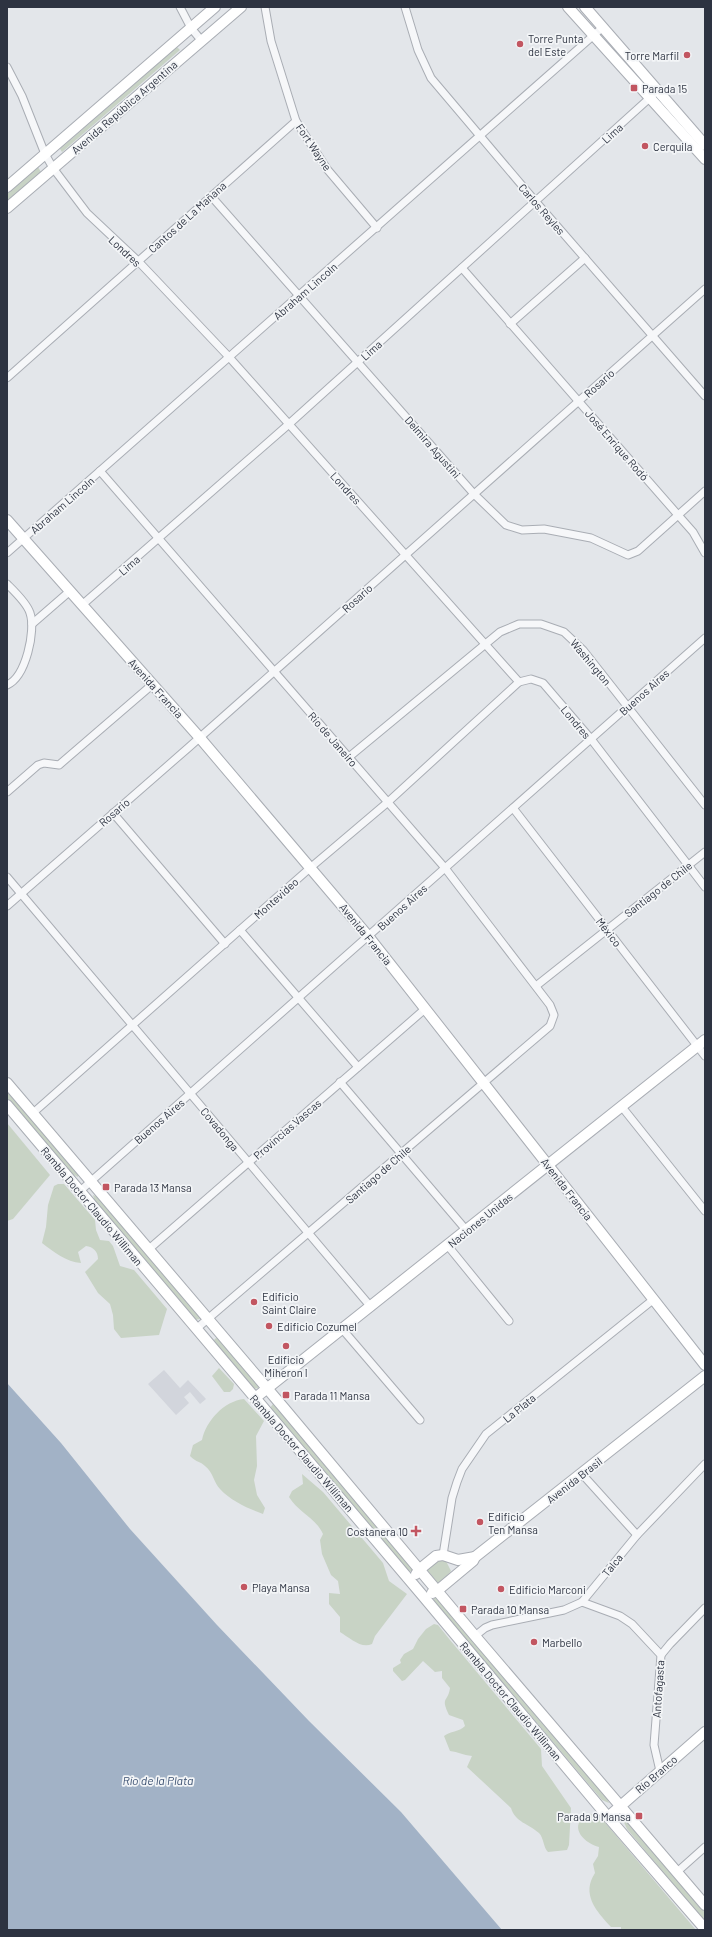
<svg xmlns="http://www.w3.org/2000/svg" width="712" height="1937" font-family="Barlow,sans-serif">
<style>
.built{fill:#d2d5dc}
.green{fill:#c8d3c5}
.water{fill:#a2b2c6}
.lines{fill:none;stroke-linecap:round;stroke-linejoin:round}
.street-casing{stroke:#a9adb4;stroke-width:9}
.secondary-casing{stroke:#a9adb4;stroke-width:12}
.street{stroke:#f6f7f9;stroke-width:7}
.secondary{stroke:#fff;stroke-width:10}
.poi-dot{fill:#c25661;stroke:#f3f5f7;stroke-width:1.5}
.labels{text-anchor:middle;dominant-baseline:central;stroke-width:3.5;stroke-linejoin:round;paint-order:stroke}
.poi-label{font-size:11px;fill:#2d3341;stroke:#f3f5f7;text-anchor:start}
.street-label{font-size:11px;fill:#2d3341;stroke:#f3f5f7}
.water-label{font-size:12px;font-style:italic;fill:#3b5071;stroke:#f3f5f7}
</style>
<rect width="100%" height="100%" fill="#e3e6ea"/>
<path class="built" d="M 164,1370 L 180,1388 L 188,1380 L 206,1399 L 200,1404 L 190,1392 L 184,1397 L 189,1403 L 176,1415 L 148,1384 Z"/>
<g class="green">
<path d="M 177,47 L 180,50 L 62,152 L 60,149 Z"/>
<path d="M 38,167 L 41,172 L 7,202 L 7,194 Z"/>
<path d="M 7,1088 L 78,1172 L 78,1177 L 71,1173 L 7,1098 Z"/>
<path d="M 7,1123 L 50,1175 L 13,1219 L 7,1221 Z"/>
<path d="M 58,1184 L 64,1184 L 95,1220 L 96,1230 L 100,1240 L 109,1241 L 113,1246 L 120,1266 L 134,1270 L 167,1309 L 159,1335 L 121,1338 L 114,1329 L 113,1315 L 110,1304 L 98,1293 L 85,1272 L 98,1259 C 98,1251 93,1247 86,1246 L 78,1252 L 81,1263 C 66,1262 54,1252 42,1243 L 46,1227 L 48,1205 L 54,1186 Z"/>
<path d="M 93,1195 L 100,1198 L 200,1316 L 200,1319 L 195,1320 L 95,1202 Z"/>
<path d="M 216,1338 L 219,1339 L 258,1385 L 258,1388 L 254,1389 L 215,1344 L 214,1340 Z"/>
<path d="M 219,1368 L 234,1384 L 233,1389 L 230,1392 L 224,1392 L 212,1376 Z"/>
<path d="M 244,1399 L 264,1421 L 256,1436 L 257,1466 L 254,1480 L 257,1495 L 265,1508 L 263,1514 C 249,1509 231,1501 220,1489 C 214,1483 213,1472 205,1466 C 200,1461 197,1463 190,1456 L 193,1445 L 202,1440 C 206,1421 224,1401 244,1399 Z"/>
<path d="M 273,1404 L 413,1567 L 412,1571 L 408,1571 L 270,1408 Z"/>
<path d="M 302,1474 L 323,1492 L 383,1563 L 389,1581 L 407,1594 L 375,1636 L 372,1644 C 361,1649 350,1638 340,1632 L 340,1617 L 329,1604 L 329,1593 L 340,1594 L 338,1581 L 331,1575 L 322,1554 L 320,1540 L 323,1534 C 316,1518 298,1512 289,1497 L 292,1491 L 303,1484 Z"/>
<path d="M 439,1559 L 446,1561 L 451,1571 L 442,1582 L 437,1582 L 427,1570 L 428,1567 Z"/>
<path d="M 437,1596 L 606,1796 L 609,1803 L 602,1800 L 434,1601 L 434,1598 Z"/>
<path d="M 434,1624 L 438,1625 L 450,1640 L 541,1749 L 542,1766 L 571,1808 L 569,1845 L 567,1850 L 548,1852 C 543,1847 544,1838 539,1833 C 529,1824 515,1822 511,1808 L 467,1767 L 472,1756 C 463,1755 458,1752 450,1751 L 444,1736 C 450,1731 459,1732 465,1726 L 463,1720 L 449,1715 C 440,1696 448,1703 450,1688 L 442,1678 L 442,1671 L 435,1672 L 423,1661 L 405,1680 L 402,1681 L 393,1671 L 393,1668 L 401,1663 L 400,1660 L 404,1654 L 413,1649 L 418,1639 L 426,1629 Z"/>
<path d="M 597,1813 L 696,1930 L 621,1930 L 621,1927 L 611,1927 C 596,1911 581,1894 595,1873 L 593,1864 L 598,1856 L 599,1847 C 586,1844 568,1828 585,1816 C 588,1814 594,1814 597,1813 Z"/>
<path d="M 623,1820 L 631,1825 L 705,1912 L 705,1922 L 627,1829 Z"/>
</g>
<path class="water" d="M 7,1383 L 61,1443 L 130,1529 L 217,1625 L 309,1721 L 401,1812 L 502,1930 L 7,1930 Z"/>
<g class="lines">
<defs>
<g id="street">
<path d="M 180,7 L 191,28 L 201,40"/>
<path d="M 265,7 L 271,41 L 296,121 L 327,169 L 377,228"/>
<path d="M 405,7 L 418,50 L 431,78 L 536,202 L 705,396"/>
<path d="M 7,67 L 22,96 L 45,154 L 53,168 L 87,213 L 138,261 L 229,357 L 519,682 L 531,679 L 543,683 L 591,739 L 705,887"/>
<path d="M 211,196 L 474,494 L 506,525 L 522,530 L 544,529 L 591,538 L 628,555 L 638,551 L 705,491"/>
<path d="M 462,268 L 678,515 L 693,532 L 705,553"/>
<path d="M 510,324 L 585,258"/>
<path d="M 7,378 L 296,121"/>
<path d="M 100,471 L 445,868 L 550,1005 L 554,1015 L 550,1026 L 196,1329"/>
<path d="M 7,553 L 603,27"/>
<path d="M 7,584 C 14,591 27,603 30,613 C 36,630 26,677 7,685"/>
<path d="M 82,605 L 289,424 L 653,95"/>
<path d="M 32,624 L 70,591"/>
<path d="M 349,757 L 500,632 L 519,624 L 541,624 L 564,632 L 583,650 L 705,805"/>
<path d="M 7,792 L 38,765 L 44,763 L 59,765 L 153,684"/>
<path d="M 513,808 L 705,1056"/>
<path d="M 113,813 L 225,944"/>
<path d="M 7,877 L 371,1307"/>
<path d="M 7,906 L 188,748 L 705,289"/>
<path d="M 240,930 L 358,1067"/>
<path d="M 536,986 L 705,852"/>
<path d="M 340,1082 L 467,1231"/>
<path d="M 622,1107 L 705,1211"/>
<path d="M 33,1113 L 310,868 L 388,802 L 519,682"/>
<path d="M 80,1191 L 705,638"/>
<path d="M 448,1246 L 509,1321"/>
<path d="M 149,1249 L 425,1009"/>
<path d="M 343,1330 L 420,1420"/>
<path d="M 582,1474 L 637,1535"/>
<path d="M 443,1555 L 452,1498 L 457,1482 L 462,1469 L 486,1434 L 654,1299"/>
<path d="M 582,1602 L 620,1616 L 632,1624 L 661,1655 L 654,1745 L 660,1771"/>
<path d="M 475,1636 L 485,1628 L 492,1625 L 564,1610 L 582,1602 L 637,1535 L 705,1464"/>
<path d="M 661,1655 L 670,1644 L 705,1608"/>
<path d="M 677,1872 L 705,1847"/>
</g>
<g id="secondary">
<path d="M 568,7 L 705,159"/>
<path d="M 585,7 L 705,145"/>
<path d="M 7,187 L 215,7"/>
<path d="M 7,208 L 241,7"/>
<path d="M 7,520 L 200,738 L 368,936 L 705,1365"/>
<path d="M 7,1083 L 283,1407 L 475,1636 L 705,1905"/>
<path d="M 7,1105 L 423,1596 L 608,1817 L 705,1929"/>
<path d="M 255,1398 L 705,1040"/>
<path d="M 416,1574 L 420,1569 L 436,1556 L 443,1555 L 458,1560 L 475,1557"/>
<path d="M 432,1593 L 437,1591 L 473,1561 L 475,1557 L 705,1376"/>
<path d="M 608,1817 L 705,1732"/>
</g>
</defs>
<use href="#street" class="street-casing"/>
<use href="#secondary" class="secondary-casing"/>
<use href="#street" class="street"/>
<use href="#secondary" class="secondary"/>
</g>
<g class="poi-dot">
<circle cx="520" cy="44" r="4"/>
<circle cx="687" cy="55" r="4"/>
<rect x="630" y="84" width="8" height="8" rx="2"/>
<circle cx="645" cy="146" r="4"/>
<rect x="102" y="1183" width="8" height="8" rx="2"/>
<circle cx="254" cy="1302" r="4"/>
<circle cx="269" cy="1326" r="4"/>
<circle cx="286" cy="1346" r="4"/>
<rect x="282" y="1391" width="8" height="8" rx="2"/>
<circle cx="480" cy="1522" r="4"/>
<path d="M414 1525h4v4h4v4h-4v4h-4v-4h-4v-4h4z"/>
<circle cx="244" cy="1587" r="4"/>
<circle cx="501" cy="1589" r="4"/>
<rect x="459" y="1605" width="8" height="8" rx="2"/>
<circle cx="534" cy="1642" r="4"/>
<rect x="635" y="1812" width="8" height="8" rx="2"/>
</g>
<g class="labels">
<g class="poi-label">
<text x="528" y="38">Torre Punta<tspan x="528" dy="13">del Este</tspan></text>
<text x="679" y="55" text-anchor="end">Torre Marfil</text>
<text x="642" y="88">Parada 15</text>
<text x="653" y="146">Cerquila</text>
<text x="114" y="1187">Parada 13 Mansa</text>
<text x="262" y="1296">Edificio<tspan x="262" dy="13">Saint Claire</tspan></text>
<text x="277" y="1326">Edificio Cozumel</text>
<text x="286" y="1359" text-anchor="middle">Edificio<tspan x="286" dy="13">Miheron I</tspan></text>
<text x="294" y="1395">Parada 11 Mansa</text>
<text x="488" y="1516">Edificio<tspan x="488" dy="13">Ten Mansa</tspan></text>
<text x="408" y="1531" text-anchor="end">Costanera 10</text>
<text x="252" y="1587">Playa Mansa</text>
<text x="509" y="1589">Edificio Marconi</text>
<text x="471" y="1609">Parada 10 Mansa</text>
<text x="542" y="1642">Marbello</text>
<text x="631" y="1816" text-anchor="end">Parada 9 Mansa</text>
</g>
<g class="street-label">
<text transform="translate(124 107) rotate(-41)">Avenida República Argentina</text>
<text transform="translate(612 133) rotate(-42)">Lima</text>
<text transform="translate(314 147) rotate(56)">Fort Wayne</text>
<text transform="translate(542 209) rotate(49)">Carlos Reyles</text>
<text transform="translate(187 217) rotate(-42)">Cantos de La Mañana</text>
<text transform="translate(125 251) rotate(43)">Londres</text>
<text transform="translate(305 291) rotate(-41)">Abraham Lincoln</text>
<text transform="translate(371 350) rotate(-42)">Lima</text>
<text transform="translate(599 383) rotate(-42)">Rosario</text>
<text transform="translate(617 445) rotate(49)">José Enrique Rodó</text>
<text transform="translate(433 447) rotate(49)">Delmira Agustini</text>
<text transform="translate(346 488) rotate(48)">Londres</text>
<text transform="translate(62 505) rotate(-41)">Abraham Lincoln</text>
<text transform="translate(129 565) rotate(-41)">Lima</text>
<text transform="translate(357 598) rotate(-42)">Rosario</text>
<text transform="translate(591 662) rotate(50)">Washington</text>
<text transform="translate(156 688) rotate(48)">Avenida Francia</text>
<text transform="translate(644 692) rotate(-42)">Buenos Aires</text>
<text transform="translate(576 722) rotate(50)">Londres</text>
<text transform="translate(333 739) rotate(49)">Rio de Janeiro</text>
<text transform="translate(114 812) rotate(-41)">Rosario</text>
<text transform="translate(658 889) rotate(-38)">Santiago de Chile</text>
<text transform="translate(276 898) rotate(-42)">Montevideo</text>
<text transform="translate(402 907) rotate(-42)">Buenos Aires</text>
<text transform="translate(609 932) rotate(52)">México</text>
<text transform="translate(366 934) rotate(51)">Avenida Francia</text>
<text transform="translate(159 1121) rotate(-41)">Buenos Aires</text>
<text transform="translate(220 1129) rotate(50)">Covadonga</text>
<text transform="translate(287 1129) rotate(-41)">Provincias Vascas</text>
<text transform="translate(378 1174) rotate(-41)">Santiago de Chile</text>
<text transform="translate(567 1189) rotate(52)">Avenida Francia</text>
<text transform="translate(92 1206) rotate(50)">Rambla Doctor Claudio Williman</text>
<text transform="translate(480 1220) rotate(-39)">Naciones Unidas</text>
<text transform="translate(519 1408) rotate(-39)">La Plata</text>
<text transform="translate(302 1453) rotate(49)">Rambla Doctor Claudio Williman</text>
<text transform="translate(574 1480) rotate(-38)">Avenida Brasil</text>
<text transform="translate(612 1565) rotate(-51)">Talca</text>
<text transform="translate(658 1689) rotate(-86)">Antofagasta</text>
<text transform="translate(511 1701) rotate(50)">Rambla Doctor Claudio Williman</text>
<text transform="translate(656 1774) rotate(-41)">Río Branco</text>
</g>
<g class="water-label">
<text x="158" y="1780">Río de la Plata</text>
</g>
</g>
<rect width="712" height="1937" fill="none" stroke="#2d3341" stroke-width="16"/>
</svg>
